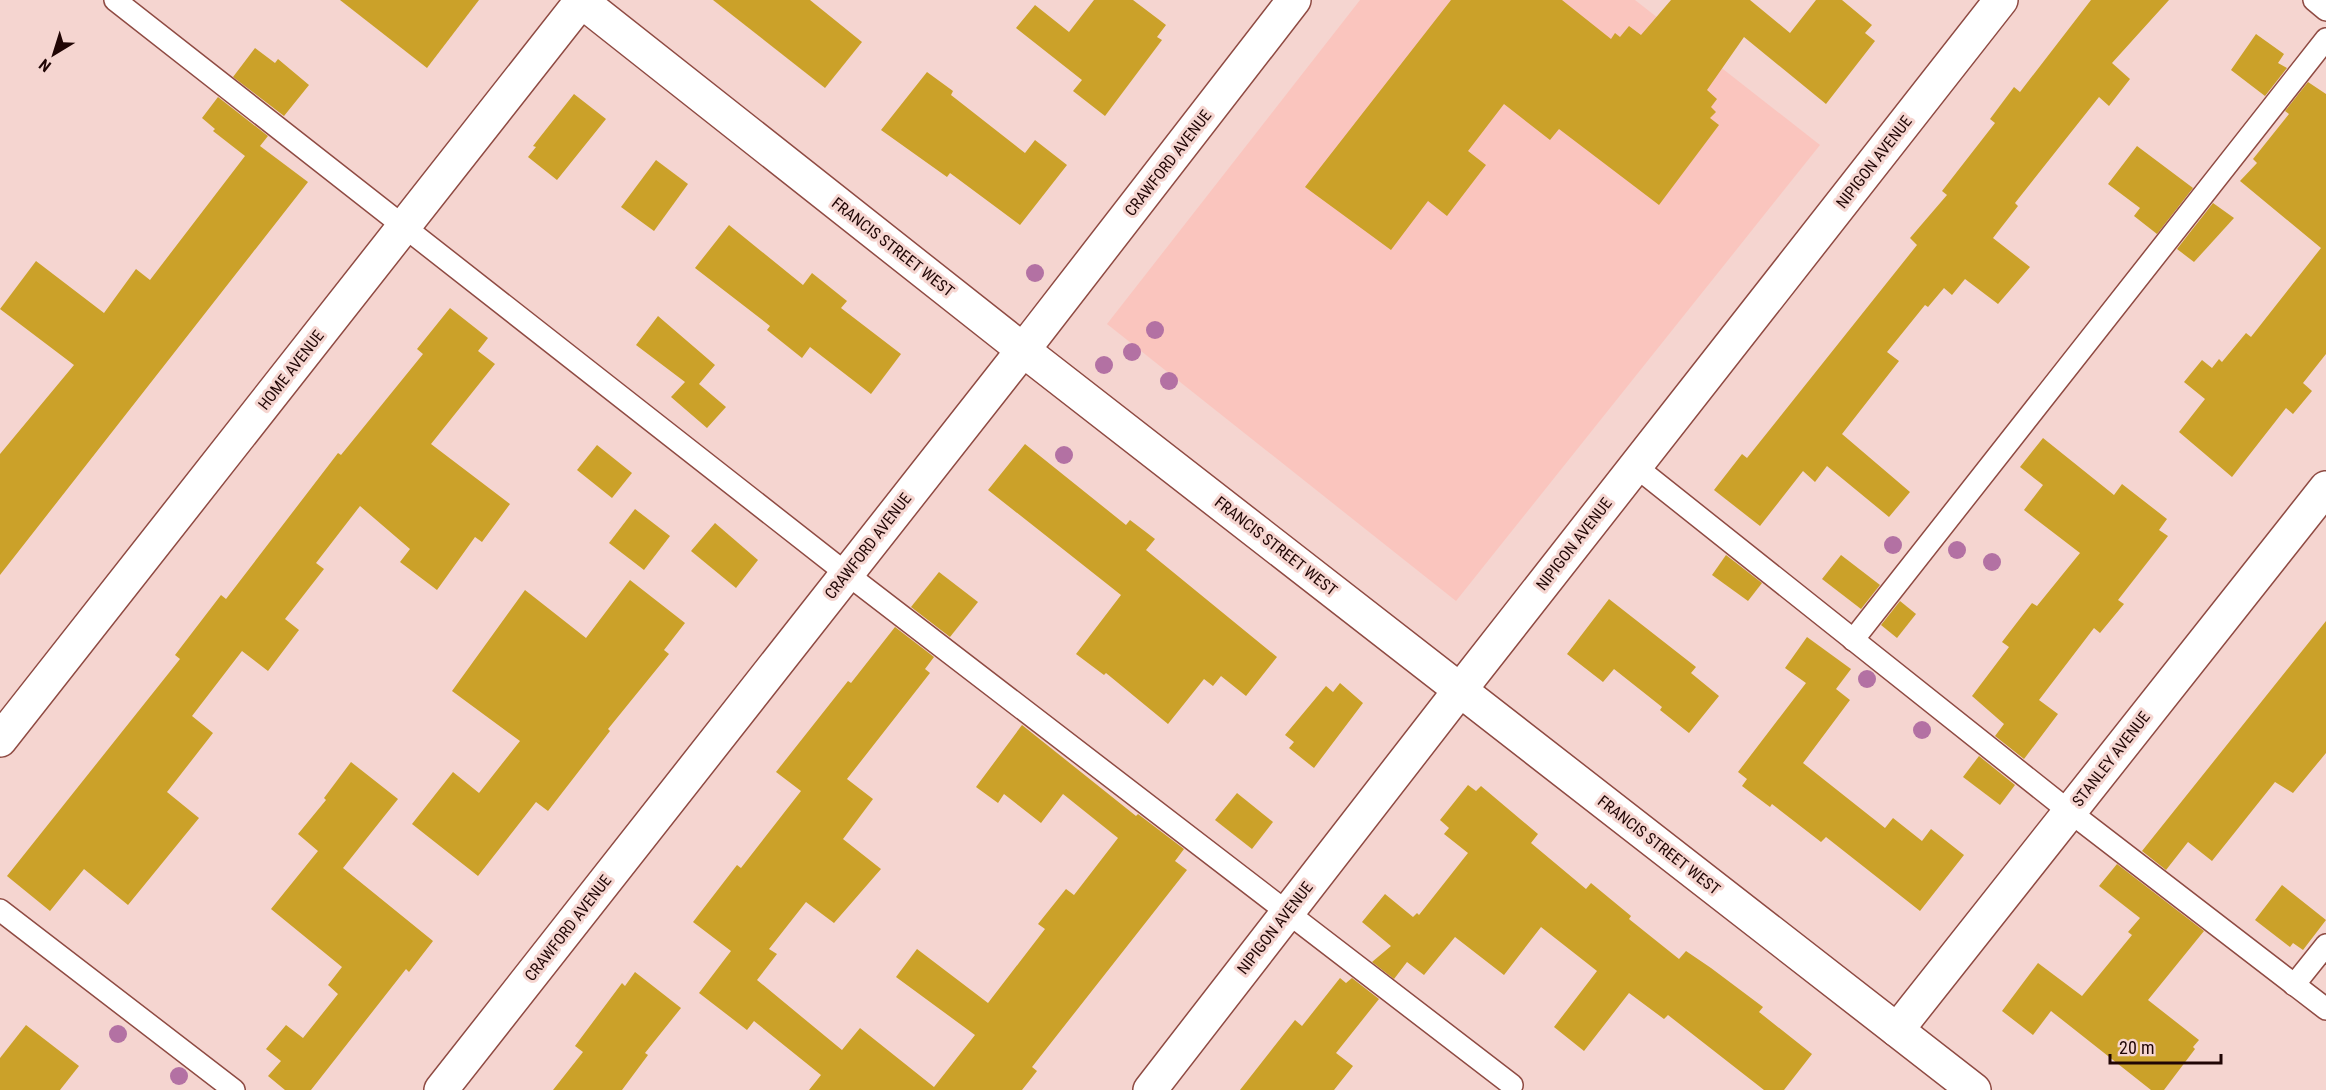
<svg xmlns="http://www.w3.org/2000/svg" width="2326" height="1090" font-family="'Roboto Condensed',sans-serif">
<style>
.built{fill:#fac5be}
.building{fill:#cba129}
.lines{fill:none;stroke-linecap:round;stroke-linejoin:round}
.lane-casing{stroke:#8f4b43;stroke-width:24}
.street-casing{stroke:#8f4b43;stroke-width:36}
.lane{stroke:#fff;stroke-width:21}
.street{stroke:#fff;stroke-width:33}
.tree{fill:#b371a3}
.labels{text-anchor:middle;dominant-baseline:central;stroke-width:6;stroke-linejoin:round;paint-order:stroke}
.street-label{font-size:16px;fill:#200605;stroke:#f5d5d0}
</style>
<rect width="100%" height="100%" fill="#f5d5d0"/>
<path class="built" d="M 1360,0 L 1635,0 L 1820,145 L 1456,601 L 1107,324 Z"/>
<g class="building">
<path d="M 340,0 L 479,0 L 427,68 Z"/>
<path d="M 713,0 L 810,0 L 862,42 L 825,88 Z"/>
<path d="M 1094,0 L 1133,0 L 1166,25 L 1157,37 L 1162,40 L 1105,116 L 1073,91 L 1082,80 L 1016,28 L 1035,5 L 1069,32 Z"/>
<path d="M 1451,0 L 1562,0 L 1611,39 L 1615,33 L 1620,37 L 1629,26 L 1641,35 L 1671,0 L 1750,0 L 1790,33 L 1816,0 L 1842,0 L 1872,25 L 1865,33 L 1875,41 L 1826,104 L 1744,37 L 1707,90 L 1717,99 L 1711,107 L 1716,112 L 1710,118 L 1719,125 L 1659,205 L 1559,129 L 1550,140 L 1504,104 L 1468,151 L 1486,165 L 1447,216 L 1428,201 L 1391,250 L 1305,187 Z"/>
<path d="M 2091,0 L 2169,0 L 2112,63 L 2130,79 L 2109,106 L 2099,97 L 2015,203 L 2018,206 L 1993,238 L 2030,267 L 1998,304 L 1965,279 L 1952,295 L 1944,288 L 1928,307 L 1925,305 L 1887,352 L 1899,361 L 1842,434 L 1910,492 L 1889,517 L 1827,466 L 1815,482 L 1803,471 L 1760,526 L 1714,490 L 1742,454 L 1747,458 L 1917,245 L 1910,238 L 1947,195 L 1942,191 L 1995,123 L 1990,119 L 2014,87 L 2020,92 Z"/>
<path d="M 2256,34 L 2284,54 L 2278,63 L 2287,68 L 2265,96 L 2231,70 Z"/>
<path d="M 255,48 L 275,63 L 278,59 L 309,85 L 284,116 L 233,77 Z"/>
<path d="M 927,72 L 953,91 L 951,95 L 1025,153 L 1035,140 L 1067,165 L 1020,225 L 950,173 L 947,177 L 881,130 Z"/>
<path d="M 2308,82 L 2326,94 L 2326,354 L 2303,383 L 2312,391 L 2293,414 L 2286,408 L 2232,477 L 2179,432 L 2205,399 L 2184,382 L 2202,360 L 2212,368 L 2219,359 L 2222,362 L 2246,333 L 2251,337 L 2321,248 L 2240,181 L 2257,163 L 2253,159 L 2289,114 L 2285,111 Z"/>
<path d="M 574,94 L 606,119 L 557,180 L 528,157 L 536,147 L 533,146 Z"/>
<path d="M 218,97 L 268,136 L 260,146 L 308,182 L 0,575 L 0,454 L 74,365 L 0,309 L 36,261 L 104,313 L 136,269 L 150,280 L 245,156 L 213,131 L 215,129 L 202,118 Z"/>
<path d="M 2137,146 L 2193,188 L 2157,234 L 2134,216 L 2140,208 L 2108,184 Z"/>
<path d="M 656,160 L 688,184 L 654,231 L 621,207 Z"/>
<path d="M 2213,203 L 2234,218 L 2194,262 L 2177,249 Z"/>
<path d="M 729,225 L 803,285 L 812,273 L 847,301 L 841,308 L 901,354 L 871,394 L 810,347 L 802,358 L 767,330 L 770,326 L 695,268 Z"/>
<path d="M 450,308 L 488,338 L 478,351 L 495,364 L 431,444 L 510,504 L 482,542 L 475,537 L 437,590 L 400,562 L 410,549 L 360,506 L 316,563 L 324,569 L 285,619 L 299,630 L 268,671 L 242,651 L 192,716 L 213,733 L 167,792 L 199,818 L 128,905 L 84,869 L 50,911 L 7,876 L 180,659 L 175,655 L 221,595 L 226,599 L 338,453 L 341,455 L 423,354 L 417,349 Z"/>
<path d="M 658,316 L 715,365 L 699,384 L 726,407 L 707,428 L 671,397 L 685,382 L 636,345 Z"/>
<path d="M 2043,438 L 2114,495 L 2122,484 L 2167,519 L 2159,530 L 2168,536 L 2118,600 L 2124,604 L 2100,633 L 2094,628 L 2039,700 L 2058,714 L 2024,759 L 1995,736 L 2004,724 L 1972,696 L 2009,647 L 2002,642 L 2032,603 L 2037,606 L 2080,553 L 2024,510 L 2043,485 L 2020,467 Z"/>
<path d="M 1025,444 L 1126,525 L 1130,520 L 1155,539 L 1146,550 L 1277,657 L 1246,696 L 1221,676 L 1213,686 L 1204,679 L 1168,724 L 1106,673 L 1104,675 L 1076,654 L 1121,595 L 988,490 Z"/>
<path d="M 597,445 L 632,473 L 612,498 L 577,470 Z"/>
<path d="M 635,509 L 670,536 L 644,570 L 609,543 Z"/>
<path d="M 715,523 L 758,560 L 736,588 L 691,551 Z"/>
<path d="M 1726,555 L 1762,583 L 1748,601 L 1712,575 Z"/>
<path d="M 1841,555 L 1880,585 L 1861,609 L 1822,579 Z"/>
<path d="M 939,572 L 978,602 L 950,637 L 911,607 Z"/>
<path d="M 630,580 L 685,623 L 664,650 L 669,654 L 608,729 L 610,731 L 548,811 L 536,802 L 478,876 L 412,824 L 453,772 L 479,793 L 520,741 L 452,691 L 525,590 L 586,638 Z"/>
<path d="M 1609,599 L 1696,667 L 1691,673 L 1719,696 L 1689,733 L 1660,710 L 1662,707 L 1614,669 L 1603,682 L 1567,654 Z"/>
<path d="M 1900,601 L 1916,614 L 1897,638 L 1881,625 Z"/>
<path d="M 2326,621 L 2326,753 L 2293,793 L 2275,782 L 2212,861 L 2188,842 L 2166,870 L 2142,851 Z"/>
<path d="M 895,627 L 934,657 L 925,669 L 930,673 L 847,779 L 873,799 L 843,839 L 881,869 L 834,923 L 806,902 L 769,949 L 777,954 L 757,980 L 842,1050 L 860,1028 L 934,1087 L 975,1035 L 896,977 L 917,949 L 988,1003 L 1045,929 L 1038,924 L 1066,889 L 1074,895 L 1118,838 L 1063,794 L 1041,823 L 1004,794 L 998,803 L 976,787 L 1022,725 L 1136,816 L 1138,814 L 1184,849 L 1175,861 L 1187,870 L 1032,1067 L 1037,1071 L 1022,1090 L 809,1090 L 821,1075 L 754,1021 L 747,1030 L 699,993 L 731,951 L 693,922 L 737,865 L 741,868 L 801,791 L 776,772 L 848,681 L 851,683 Z"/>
<path d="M 1807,637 L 1851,669 L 1836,689 L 1850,700 L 1803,763 L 1885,828 L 1893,818 L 1922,841 L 1931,829 L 1964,855 L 1920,911 L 1826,837 L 1821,842 L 1772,804 L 1770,807 L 1742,786 L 1747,779 L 1738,772 L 1806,683 L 1785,668 Z"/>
<path d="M 1340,683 L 1363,703 L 1314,768 L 1289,748 L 1294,742 L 1285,735 L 1326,686 L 1333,692 Z"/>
<path d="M 1979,756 L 2015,785 L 2000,805 L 1963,777 Z"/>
<path d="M 351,762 L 398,799 L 343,868 L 433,941 L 409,972 L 406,969 L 311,1090 L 285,1090 L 268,1076 L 281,1061 L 266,1049 L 286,1025 L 303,1038 L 338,994 L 328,985 L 342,967 L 271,909 L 318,851 L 298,834 L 326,800 L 324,798 Z"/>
<path d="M 1468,785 L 1476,791 L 1481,786 L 1538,834 L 1531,843 L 1586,889 L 1591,883 L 1631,916 L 1629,919 L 1679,959 L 1686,951 L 1711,968 L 1763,1007 L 1759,1012 L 1812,1054 L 1784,1090 L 1764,1090 L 1668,1015 L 1664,1019 L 1629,993 L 1584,1051 L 1554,1027 L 1597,971 L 1541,927 L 1504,975 L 1455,937 L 1424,975 L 1407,962 L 1394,979 L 1372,962 L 1391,946 L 1362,922 L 1385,894 L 1413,917 L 1417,913 L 1419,915 L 1468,853 L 1444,834 L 1449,828 L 1440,820 Z"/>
<path d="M 1237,793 L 1273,822 L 1252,849 L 1215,820 Z"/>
<path d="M 2117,864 L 2204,931 L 2148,1000 L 2199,1040 L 2193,1047 L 2195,1049 L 2164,1090 L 2151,1090 L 2051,1011 L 2033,1035 L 2002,1011 L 2038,963 L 2082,996 L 2132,935 L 2128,932 L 2140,918 L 2099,886 Z"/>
<path d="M 2282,885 L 2326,920 L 2303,950 L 2293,943 L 2290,947 L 2255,920 Z"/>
<path d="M 635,972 L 681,1008 L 645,1053 L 648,1055 L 622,1090 L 553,1090 L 583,1052 L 575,1046 L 622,983 L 625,986 Z"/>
<path d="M 1340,978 L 1346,983 L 1352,978 L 1379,999 L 1336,1053 L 1353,1066 L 1334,1090 L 1240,1090 L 1295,1020 L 1302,1026 Z"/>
<path d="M 26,1025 L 79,1066 L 60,1090 L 0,1090 L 0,1058 Z"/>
</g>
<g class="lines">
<defs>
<g id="lane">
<path d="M 115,0 L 847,574 L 1512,1085"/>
<path d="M 2314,0 L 2326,10"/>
<path d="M 1635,466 L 2070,812 L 2326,1009"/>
<path d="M 1853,640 L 2326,39"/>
<path d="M 0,910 L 234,1090"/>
<path d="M 2294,985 L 2326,945"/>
</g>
<g id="street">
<path d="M 580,0 L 1023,350 L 1974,1090"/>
<path d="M 0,740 L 582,0"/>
<path d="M 1897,1030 L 2326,488"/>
<path d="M 441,1090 L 1023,350 L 1294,0"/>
<path d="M 1150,1090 L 1460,690 L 2001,0"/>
</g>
</defs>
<use href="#lane" class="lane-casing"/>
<use href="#street" class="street-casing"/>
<use href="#lane" class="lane"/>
<use href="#street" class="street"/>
</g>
<g class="tree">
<circle cx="1035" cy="273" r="9"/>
<circle cx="1155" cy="330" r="9"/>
<circle cx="1132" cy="352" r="9"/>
<circle cx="1104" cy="365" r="9"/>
<circle cx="1169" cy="381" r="9"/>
<circle cx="1064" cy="455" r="9"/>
<circle cx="1893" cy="545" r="9"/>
<circle cx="1957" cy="550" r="9"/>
<circle cx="1992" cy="562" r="9"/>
<circle cx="1867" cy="679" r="9"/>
<circle cx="1922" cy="730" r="9"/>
<circle cx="118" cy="1034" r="9"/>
<circle cx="179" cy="1076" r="9"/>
</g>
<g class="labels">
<g class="street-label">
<text transform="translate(1874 162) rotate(-52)">NIPIGON AVENUE</text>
<text transform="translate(1168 163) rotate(-52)">CRAWFORD AVENUE</text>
<text transform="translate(893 247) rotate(38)">FRANCIS STREET WEST</text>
<text transform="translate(291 370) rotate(-52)">HOME AVENUE</text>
<text transform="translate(1574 544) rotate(-52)">NIPIGON AVENUE</text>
<text transform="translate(868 546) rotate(-52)">CRAWFORD AVENUE</text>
<text transform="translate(1276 546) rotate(38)">FRANCIS STREET WEST</text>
<text transform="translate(2111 759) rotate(-52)">STANLEY AVENUE</text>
<text transform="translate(1659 845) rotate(38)">FRANCIS STREET WEST</text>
<text transform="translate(568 928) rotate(-52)">CRAWFORD AVENUE</text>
<text transform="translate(1275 928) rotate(-52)">NIPIGON AVENUE</text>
</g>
</g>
<g transform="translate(54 54) rotate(218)" stroke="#f5d5d0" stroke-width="4.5" paint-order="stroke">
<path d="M0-4.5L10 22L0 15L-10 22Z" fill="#200605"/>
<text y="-9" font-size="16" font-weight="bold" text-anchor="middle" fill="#200605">N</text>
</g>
<path d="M2110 1054v9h111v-9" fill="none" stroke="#200605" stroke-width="3"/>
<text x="2119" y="1054" font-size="18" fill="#200605" stroke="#f5d5d0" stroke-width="4.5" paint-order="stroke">20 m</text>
</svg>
